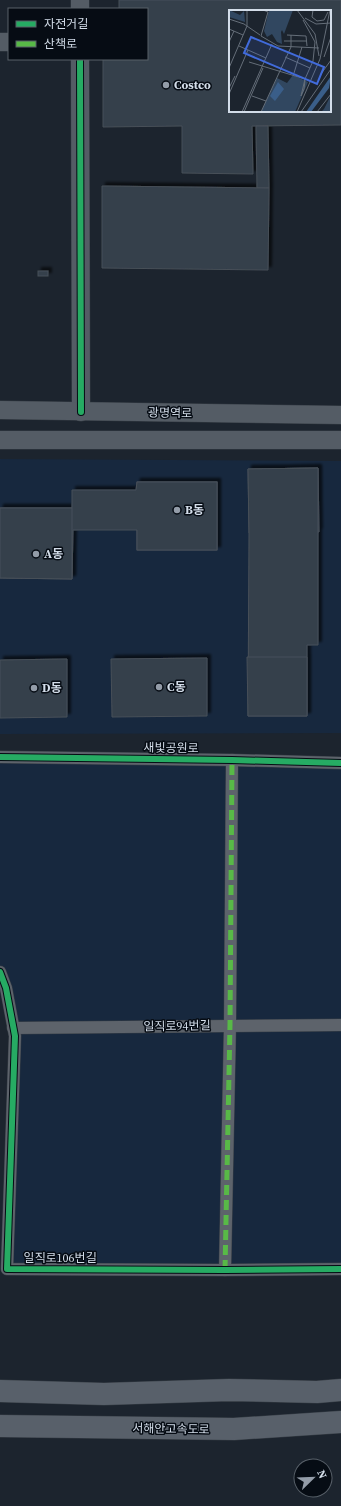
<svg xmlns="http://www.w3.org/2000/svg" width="341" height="1506" font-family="'Source Serif 4','Noto Sans KR',serif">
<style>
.built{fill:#17283e}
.building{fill:#343f4c;stroke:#485058;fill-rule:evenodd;filter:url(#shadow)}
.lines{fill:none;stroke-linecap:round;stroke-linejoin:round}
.street-casing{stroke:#373e46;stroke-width:13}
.secondary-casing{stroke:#373e46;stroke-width:19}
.highway-casing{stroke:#373e46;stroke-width:23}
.street{stroke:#5d636b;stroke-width:12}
.secondary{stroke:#545c65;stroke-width:18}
.highway{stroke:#58606a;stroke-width:22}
.quiet{stroke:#58b947;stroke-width:5;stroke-dasharray:10 5;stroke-linecap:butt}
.cycleway-casing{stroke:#060c14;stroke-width:8}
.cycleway{stroke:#26ab63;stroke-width:6}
.poi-dot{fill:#939ca8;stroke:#060c14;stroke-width:1.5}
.labels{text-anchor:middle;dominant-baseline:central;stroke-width:3;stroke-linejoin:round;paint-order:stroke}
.poi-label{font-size:12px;font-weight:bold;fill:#d3dde9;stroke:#060c14;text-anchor:start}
.street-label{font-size:12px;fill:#d3dde9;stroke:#060c14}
.inset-road{fill:none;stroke:#656e79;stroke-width:1}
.view{fill:#416bdb;fill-opacity:0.15;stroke:#416bdb;stroke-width:2}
.inset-edge{fill:none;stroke:#d3dde9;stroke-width:2}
</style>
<defs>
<filter id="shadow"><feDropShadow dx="3.5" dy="-3.5" stdDeviation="1" flood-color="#0009"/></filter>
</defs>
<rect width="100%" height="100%" fill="#1c242e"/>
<g class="built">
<path d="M 0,459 L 341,461 L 341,733 L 0,734 Z"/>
<path d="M 0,758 L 341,763 L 341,1269 L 7,1269 L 14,1050 L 0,972 Z"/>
</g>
<g class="building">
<path d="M 119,0 L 341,0 L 341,125 L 252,126 L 253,174 L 182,173 L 182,126 L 103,127 L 103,59 L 147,59 L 147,9 L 119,9 ZM 230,11 L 330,11 L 330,111 L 230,111 Z"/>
<path d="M 256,126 L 268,126 L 269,188 L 257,188 Z"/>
<path d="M 102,186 L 269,188 L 268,270 L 102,268 Z"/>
<rect x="38" y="271" width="10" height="5"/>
<path d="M 318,468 L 319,532 L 249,533 L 248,469 Z"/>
<path d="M 318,468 L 318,645 L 307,645 L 307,716 L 248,716 L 249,533 L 248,469 Z"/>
<rect x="137" y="482" width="80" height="68"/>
<path d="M 137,482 L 217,482 L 217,550 L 137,550 L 137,530 L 73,530 L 72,579 L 0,578 L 0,508 L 72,508 L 72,490 L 136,490 Z"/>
<path d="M 0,508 L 72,508 L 72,579 L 0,578 Z"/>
<path d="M 247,657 L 307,657 L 307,716 L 248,716 Z"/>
<path d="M 207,658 L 207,716 L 112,717 L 111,659 Z"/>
<path d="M 67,659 L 67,717 L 0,718 L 0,660 Z"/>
</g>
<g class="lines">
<defs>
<g id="street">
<path d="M 0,757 L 232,760 L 341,763"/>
<path d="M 0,972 L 6,988 L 15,1036 L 7,1269 L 225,1270 L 341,1269"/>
<path d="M 13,1028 L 341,1025"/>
<path d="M 225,1270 L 230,1025 L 232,760"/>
</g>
<g id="secondary">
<path d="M 80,9 L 80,0"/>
<path d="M 0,42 L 9,42"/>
<path d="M 80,59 L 81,412"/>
<path d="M 0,410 L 341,415"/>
<path d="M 0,440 L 341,440"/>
</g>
<g id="highway">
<path d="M 0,1391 L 104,1394 L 229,1390 L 317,1392 L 341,1390"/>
<path d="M 0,1426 L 234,1429 L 341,1422"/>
</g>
</defs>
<use href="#street" class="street-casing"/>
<use href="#secondary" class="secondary-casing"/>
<use href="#highway" class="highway-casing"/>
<use href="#street" class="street"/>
<use href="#secondary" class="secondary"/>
<use href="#highway" class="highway"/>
<path class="quiet" d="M 225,1270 L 230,1025 L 232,760"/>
<defs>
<g id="cycleway">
<path d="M 80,59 L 81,412"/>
<path d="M 0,757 L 232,760 L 341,763"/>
<path d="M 0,972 L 6,988 L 15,1036 L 7,1269 L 225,1270 L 341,1269"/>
</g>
</defs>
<use href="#cycleway" class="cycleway-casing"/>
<use href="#cycleway" class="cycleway"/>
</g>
<g class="poi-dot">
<circle cx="166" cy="85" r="4"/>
<circle cx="177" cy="510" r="4"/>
<circle cx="36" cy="554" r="4"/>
<circle cx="159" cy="687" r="4"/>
<circle cx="34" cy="688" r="4"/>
</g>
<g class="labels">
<g class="poi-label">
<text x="174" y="85">Costco</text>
<text x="185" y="510">B동</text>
<text x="44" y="554">A동</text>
<text x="167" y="687">C동</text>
<text x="42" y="688">D동</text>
</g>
<g class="street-label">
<text transform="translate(170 413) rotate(1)">광명역로</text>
<text transform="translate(171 748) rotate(1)">새빛공원로</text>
<text transform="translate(177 1026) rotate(-1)">일직로94번길</text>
<text x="60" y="1258">일직로106번길</text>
<text transform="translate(171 1429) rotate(1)">서해안고속도로</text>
</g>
</g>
<g transform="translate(229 10)">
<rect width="102" height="102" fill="#1c242e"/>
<path d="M 0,0 L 11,5 L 15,1 L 16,12 L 0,7 ZM 40,0 L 64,0 L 55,24 L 53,20 L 52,22 L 53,34 L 48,32 L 43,24 L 38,27 L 35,21 ZM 64,65 L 79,72 L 66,102 L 32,102 L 48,68 L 58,73 ZM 102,85 L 102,102 L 92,102 L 95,99 Z" fill="#314760"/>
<path d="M 102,66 L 100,78 L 82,102 L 77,102 ZM 49,72 L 55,79 L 46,91 L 41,86 Z" fill="#3a5e89"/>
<path class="inset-road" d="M 68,0 L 86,24 L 90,46M 84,0 L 83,7 L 88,11 L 95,10 L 99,2M 76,8 L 87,14 L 102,13M 0,9 L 15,14 L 31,25M 18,16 L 18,0M 0,19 L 14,25M 58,25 L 77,26 L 78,36M 32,26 L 39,2 L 34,0M 32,26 L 49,36 L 90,38M 55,31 L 78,31M 0,32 L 5,21M 10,36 L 37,48M 56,47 L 81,58M 95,47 L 102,27M 20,52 L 76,69 L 84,51 L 86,32 L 74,10M 0,58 L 18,16M 65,63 L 73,37M 92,64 L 102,50M 76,70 L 75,79 L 72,86 L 76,69M 0,78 L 6,66M 0,84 L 19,40M 23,86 L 37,91M 13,102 L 43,34M 15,102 L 34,58M 32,102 L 62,37 L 62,25M 68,102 L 91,49 L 101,0M 72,102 L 102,59M 88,102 L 102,84"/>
<path class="view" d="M 22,27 L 95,57 L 88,74 L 15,43 Z"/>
<rect width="102" height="102" class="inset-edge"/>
</g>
<rect x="8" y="8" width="140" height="52" fill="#060c14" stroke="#586069"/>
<rect x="16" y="21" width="20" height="6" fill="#26ab63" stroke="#586069"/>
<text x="44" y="28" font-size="12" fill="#d3dde9">자전거길</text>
<rect x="16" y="41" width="20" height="6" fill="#58b947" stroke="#586069"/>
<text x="44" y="48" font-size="12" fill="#d3dde9">산책로</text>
<g transform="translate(313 1478) rotate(67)"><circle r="19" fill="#060c14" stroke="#586069"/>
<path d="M0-3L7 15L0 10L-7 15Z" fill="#939ca8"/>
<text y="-6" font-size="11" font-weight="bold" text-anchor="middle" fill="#d3dde9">N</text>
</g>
</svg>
